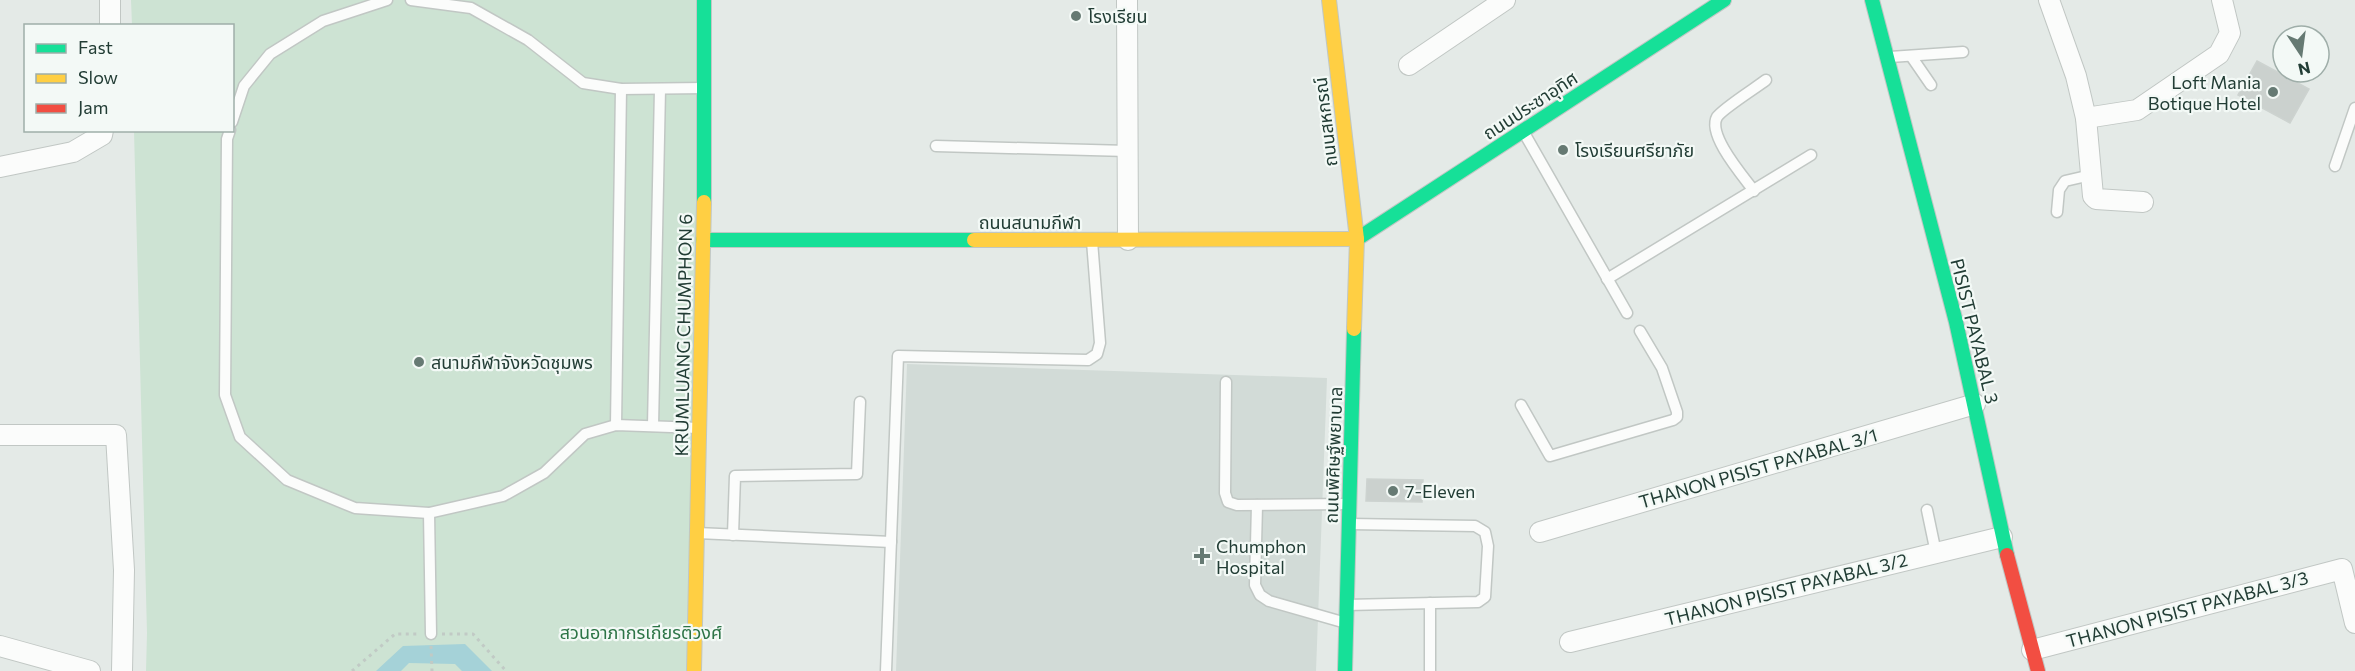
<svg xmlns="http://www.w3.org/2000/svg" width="2355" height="671" font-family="Commissioner,'Noto Sans Thai',sans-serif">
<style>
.built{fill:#d2dbd7}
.green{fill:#cde3d3}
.water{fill:#a5d2d8}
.building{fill:#cbd1ce;stroke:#cdd3d0;stroke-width:1.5}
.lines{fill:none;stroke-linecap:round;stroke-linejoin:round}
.lane-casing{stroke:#c1c7c4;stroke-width:13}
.street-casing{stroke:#c1c7c4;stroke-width:22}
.fast-casing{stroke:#c0c7c4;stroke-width:16}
.slow-casing{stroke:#c0c7c4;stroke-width:16}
.jam-casing{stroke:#c0c7c4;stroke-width:16}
.path{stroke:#c1cac5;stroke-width:3;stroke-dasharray:3 4.5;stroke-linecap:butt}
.lane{stroke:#fbfcfb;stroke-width:10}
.street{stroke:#fbfcfb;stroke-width:20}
.fast{stroke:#16e098;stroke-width:14}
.slow{stroke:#ffcf43;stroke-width:14}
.jam{stroke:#f24e42;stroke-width:14}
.poi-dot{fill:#667a73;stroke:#f3f9f6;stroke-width:2}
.labels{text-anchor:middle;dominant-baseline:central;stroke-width:4.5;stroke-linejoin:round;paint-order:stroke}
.poi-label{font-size:18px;fill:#223d35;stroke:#f3f9f6;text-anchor:start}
.street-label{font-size:18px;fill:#223d35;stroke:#f3f9f6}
.park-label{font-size:18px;fill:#2c7446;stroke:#f3f9f6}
</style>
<rect width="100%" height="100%" fill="#e4eae7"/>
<path class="built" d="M 907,364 L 1327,378 L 1316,671 L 896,671 Z"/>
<path class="green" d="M 131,0 L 703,0 L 694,671 L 146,671 L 147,633 L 134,131 L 232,130 L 232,26 L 132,25 Z"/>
<path class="water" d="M 465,644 L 492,671 L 462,671 L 455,664 L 409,663 L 401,671 L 376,671 L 403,646 Z"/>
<g class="building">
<path d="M 2257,61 L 2309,89 L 2290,123 L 2238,95 Z"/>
<path d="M 1367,479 L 1423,480 L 1422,502 L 1366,501 Z"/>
</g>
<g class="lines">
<defs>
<g id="lane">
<path d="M 411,0 L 471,8 L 528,40 L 583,83 L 621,89 L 704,88"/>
<path d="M 1911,56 L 1931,85"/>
<path d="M 1890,57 L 1963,52"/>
<path d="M 232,122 L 244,86 L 270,54 L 323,21 L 387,0"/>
<path d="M 230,130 L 227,139 L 225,395 L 240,437 L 287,480 L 355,508 L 429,513 L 503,496 L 544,473 L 585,434 L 616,425 L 699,428"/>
<path d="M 1523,131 L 1627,313"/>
<path d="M 936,146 L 1128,151"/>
<path d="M 2335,166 L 2355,108"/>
<path d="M 1754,191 C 1743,176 1707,135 1717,117 C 1722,109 1757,87 1766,80"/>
<path d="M 2057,212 L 2059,190 L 2065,181 L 2091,175"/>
<path d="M 1607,279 L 1811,155"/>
<path d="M 1226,382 L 1225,493 L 1228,502 L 1237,505 L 1347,504"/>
<path d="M 1521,405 L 1550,456 L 1673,420 L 1677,417 L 1677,412 L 1662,368 L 1640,331"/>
<path d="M 616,425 L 621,89"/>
<path d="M 653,426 L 660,89"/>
<path d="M 1257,505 L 1255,585 L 1260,595 L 1269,601 L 1346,623"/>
<path d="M 1927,510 L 1936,553"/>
<path d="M 429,513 L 431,634"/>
<path d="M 697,533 L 891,542"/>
<path d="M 733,535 L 735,476 L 857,474 L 860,402"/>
<path d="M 1347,605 L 1478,602 L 1485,597 L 1488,546 L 1485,532 L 1475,526 L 1350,524"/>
<path d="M 886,671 L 898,356 L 1088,360 L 1097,354 L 1100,343 L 1092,241"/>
<path d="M 1430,671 L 1430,603"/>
</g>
<g id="street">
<path d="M 110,0 L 110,26"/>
<path d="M 1127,0 L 1128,240"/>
<path d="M 2049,0 L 2076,76 L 2086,118 L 2093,196 L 2096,199 L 2143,202"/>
<path d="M 1409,65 L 1505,0"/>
<path d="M 2086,118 L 2137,110 L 2219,54 L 2230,33 L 2222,0"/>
<path d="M 0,167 L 73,152 L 102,135 L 103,130"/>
<path d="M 0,435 L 116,435 L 124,570 L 122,671"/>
<path d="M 1540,532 L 1975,404"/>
<path d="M 1570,642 L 2002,537"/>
<path d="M 0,646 L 90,671"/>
<path d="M 2032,650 L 2342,569 L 2355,623"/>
</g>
<g id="fast">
<path d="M 704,0 L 704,202"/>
<path d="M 1872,0 L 1956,322 L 2007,555"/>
<path d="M 1357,239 L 1724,0"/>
<path d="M 703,240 L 974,240"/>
<path d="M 1345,671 L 1354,329"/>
</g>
<g id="slow">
<path d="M 1329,0 L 1357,239 L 1354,329"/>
<path d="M 974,240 L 1357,239"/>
<path d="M 694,671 L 704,202"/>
</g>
<path id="jam" d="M 2007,555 L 2038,671"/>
</defs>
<use href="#lane" class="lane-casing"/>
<use href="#street" class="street-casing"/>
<use href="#fast" class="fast-casing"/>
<use href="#slow" class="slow-casing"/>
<use href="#jam" class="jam-casing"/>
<g class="path">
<path d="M 442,634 L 473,634 L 506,671"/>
<path d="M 431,646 L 432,671"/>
<path d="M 352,671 L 395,634 L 418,634"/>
</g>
<use href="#lane" class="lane"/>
<use href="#street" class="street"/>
<use href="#fast" class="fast"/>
<use href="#slow" class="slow"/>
<use href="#jam" class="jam"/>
</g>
<g class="poi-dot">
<circle cx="1076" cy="16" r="6"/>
<circle cx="2273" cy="92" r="6"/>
<circle cx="1563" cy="150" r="6"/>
<circle cx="419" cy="362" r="6"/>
<circle cx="1393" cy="491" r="6"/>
<path d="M1199 547h6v6h6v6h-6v6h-6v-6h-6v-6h6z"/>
</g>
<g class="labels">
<g class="poi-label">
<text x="1088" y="16">โรงเรียน</text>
<text x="2261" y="82" text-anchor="end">Loft Mania<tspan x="2261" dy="21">Botique Hotel</tspan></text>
<text x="1575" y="150">โรงเรียนศรียาภัย</text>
<text x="431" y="362">สนามกีฬาจังหวัดชุมพร</text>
<text x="1405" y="491">7-Eleven</text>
<text x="1216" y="546">Chumphon<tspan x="1216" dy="21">Hospital</tspan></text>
</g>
<g class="street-label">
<text transform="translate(1530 105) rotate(-33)">ถนนประชาอุทิศ</text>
<text transform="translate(1325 122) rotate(-97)">ถนนสหกรณ์</text>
<text x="1030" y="222">ถนนสนามกีฬา</text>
<text transform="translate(1975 331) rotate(76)">PISIST PAYABAL 3</text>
<text transform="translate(683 335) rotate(-89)">KRUMLUANG CHUMPHON 6</text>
<text transform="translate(1333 455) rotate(-88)">ถนนพิศิษฐ์พยาบาล</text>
<text transform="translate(1758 468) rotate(-16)">THANON PISIST PAYABAL 3/1</text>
<text transform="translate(1786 589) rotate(-14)">THANON PISIST PAYABAL 3/2</text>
<text transform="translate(2187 609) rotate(-15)">THANON PISIST PAYABAL 3/3</text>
</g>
<g class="park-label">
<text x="641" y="632">สวนอาภากรเกียรติวงศ์</text>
</g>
</g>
<rect x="24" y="24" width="210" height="108" fill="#f3f9f6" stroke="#9faea9" stroke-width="1.5"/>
<rect x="36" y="44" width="30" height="9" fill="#16e098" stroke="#9faea9" stroke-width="1.5"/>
<text x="78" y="54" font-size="18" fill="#223d35">Fast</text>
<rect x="36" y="74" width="30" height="9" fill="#ffcf43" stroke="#9faea9" stroke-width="1.5"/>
<text x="78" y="84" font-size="18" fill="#223d35">Slow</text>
<rect x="36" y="104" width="30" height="9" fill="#f24e42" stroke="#9faea9" stroke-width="1.5"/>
<text x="78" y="114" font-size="18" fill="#223d35">Jam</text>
<g transform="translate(2301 54) rotate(167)"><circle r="28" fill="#f3f9f6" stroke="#9faea9" stroke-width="1.5"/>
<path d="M0-4.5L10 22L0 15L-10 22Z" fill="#667a73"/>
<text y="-9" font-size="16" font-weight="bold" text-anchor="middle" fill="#223d35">N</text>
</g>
</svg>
